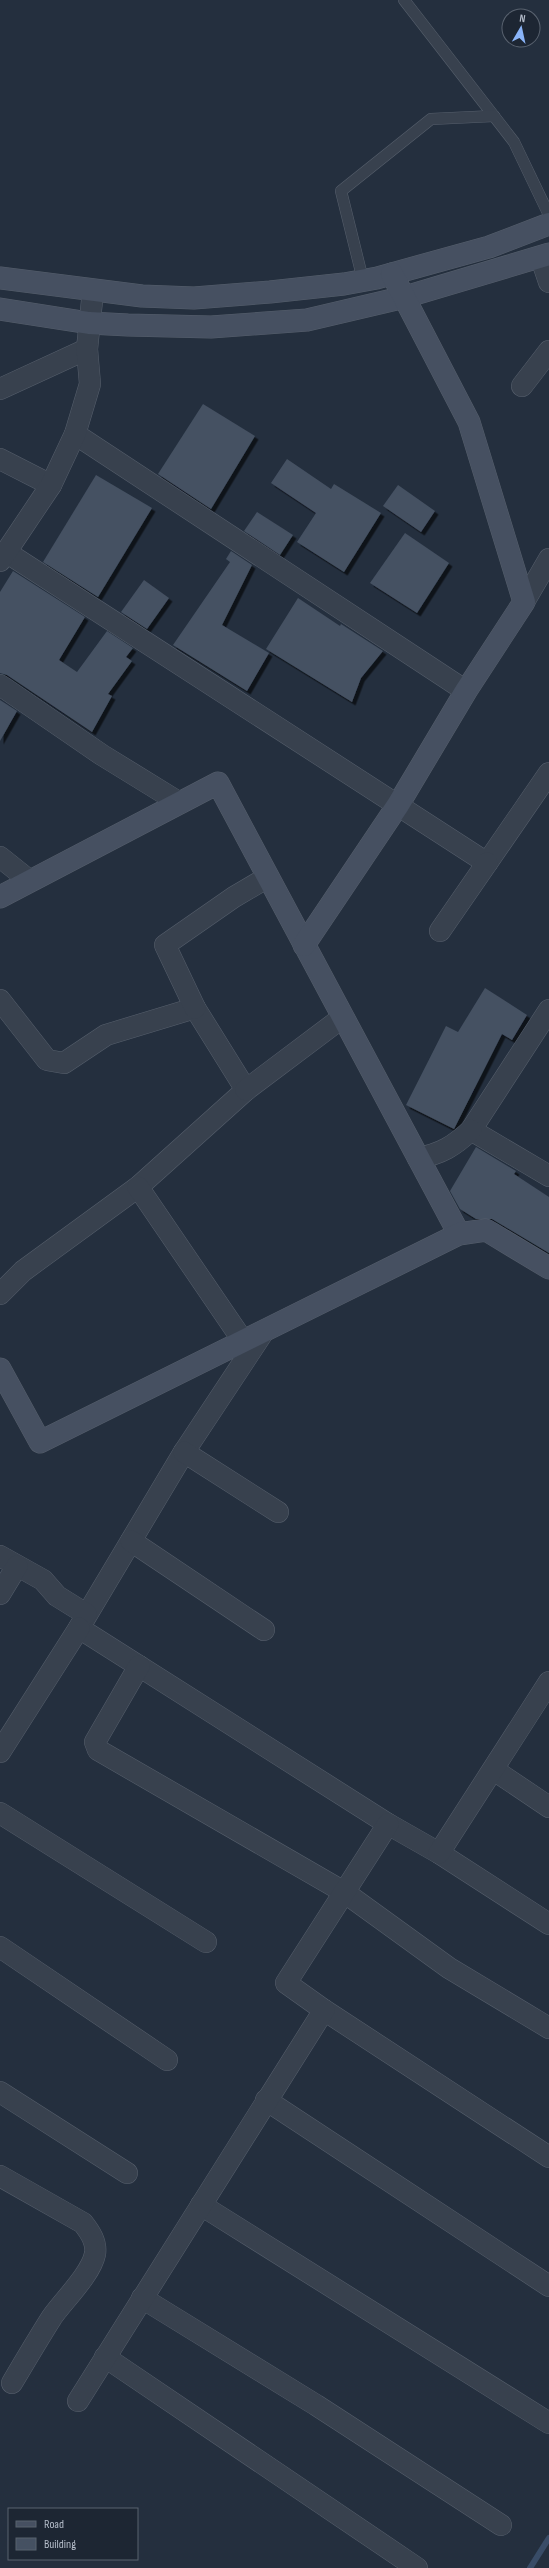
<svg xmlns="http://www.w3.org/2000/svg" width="549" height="2568" font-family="'Sofia Sans Condensed',sans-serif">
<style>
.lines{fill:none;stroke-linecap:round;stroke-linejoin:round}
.stream{stroke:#394c67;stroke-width:6}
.building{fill:#455162;filter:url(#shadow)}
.lane-casing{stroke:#565f6c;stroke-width:12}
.street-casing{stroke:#565f6c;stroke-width:22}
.secondary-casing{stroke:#565f6c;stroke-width:23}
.lane{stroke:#38414e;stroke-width:11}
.street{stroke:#38414e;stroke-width:21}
.secondary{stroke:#465061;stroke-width:22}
</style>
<defs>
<filter id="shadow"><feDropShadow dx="3.5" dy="3.5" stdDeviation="0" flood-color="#0009"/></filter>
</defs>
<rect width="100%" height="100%" fill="#242f3e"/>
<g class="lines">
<path class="stream" d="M 530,2568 L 549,2538"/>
</g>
<g class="building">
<path d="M 203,404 L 255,436 L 211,509 L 158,474 Z"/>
<path d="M 287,459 L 331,489 L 334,484 L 381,513 L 344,572 L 297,542 L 316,513 L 271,483 Z"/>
<path d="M 96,475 L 152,508 L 98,597 L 43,562 Z"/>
<path d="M 398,485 L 435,511 L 421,532 L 383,506 Z"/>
<path d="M 257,512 L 293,535 L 280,555 L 244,531 Z"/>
<path d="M 405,533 L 449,563 L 417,613 L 370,583 Z"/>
<path d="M 231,551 L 252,565 L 222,625 L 269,653 L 247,691 L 173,645 L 230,562 L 226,559 Z"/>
<path d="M 13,571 L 85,617 L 59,660 L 77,672 L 107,631 L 133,648 L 126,657 L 132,661 L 108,694 L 112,696 L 92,732 L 7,675 L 0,673 L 0,592 Z"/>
<path d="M 144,580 L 169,598 L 147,629 L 121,612 Z"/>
<path d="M 298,598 L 340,626 L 341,624 L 383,651 L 361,678 L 352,702 L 266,649 Z"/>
<path d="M 0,700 L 17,711 L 0,741 Z"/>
<path d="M 485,988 L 527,1015 L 512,1040 L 502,1034 L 454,1129 L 406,1105 L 446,1026 L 458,1032 Z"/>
<path d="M 476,1147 L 516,1171 L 514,1174 L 549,1197 L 549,1253 L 492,1219 L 476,1219 L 460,1209 L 450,1191 Z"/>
</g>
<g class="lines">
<defs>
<g id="lane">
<path d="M 404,0 L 514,142 L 549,215"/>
<path d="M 363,280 L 341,191 L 431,119 L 494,116"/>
</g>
<g id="street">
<path d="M 541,258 L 549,282"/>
<path d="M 522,386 L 549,351"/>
<path d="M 0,389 L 87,349"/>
<path d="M 75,434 L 466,691"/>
<path d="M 0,459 L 51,485"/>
<path d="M 6,552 L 487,863 L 549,773"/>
<path d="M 0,561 L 51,485 L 75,434 L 90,384 L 87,349 L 93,291"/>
<path d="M 524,602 L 549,559"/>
<path d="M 0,685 L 102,755 L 180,803"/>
<path d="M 0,857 L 30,881"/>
<path d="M 440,931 L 487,863"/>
<path d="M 0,1000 L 47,1060 L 64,1063 L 106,1035 L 195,1008 L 246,1090 L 138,1187 L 23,1271 L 0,1294"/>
<path d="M 195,1008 L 165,945 L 234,897 L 268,877"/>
<path d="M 549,1010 L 471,1130 L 549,1176"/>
<path d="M 246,1090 L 343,1017"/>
<path d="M 418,1158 C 441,1154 454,1146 471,1130"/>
<path d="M 138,1187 L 243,1341"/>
<path d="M 264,1331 L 184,1452 L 79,1628 L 388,1824 L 439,1853 L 549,1924"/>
<path d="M 184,1452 L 278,1512"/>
<path d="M 131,1541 L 264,1630"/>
<path d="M 0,1556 L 43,1580 L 57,1596 L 86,1614"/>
<path d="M 0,1594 L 17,1566"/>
<path d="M 139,1666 L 95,1742 L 98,1750 L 344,1892 L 449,1968 L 549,2028"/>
<path d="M 0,1752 L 79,1628"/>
<path d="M 494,1770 L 549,1807"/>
<path d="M 0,1813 L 206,1942"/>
<path d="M 439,1853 L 549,1682"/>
<path d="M 0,1947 L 167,2060"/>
<path d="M 324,2010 L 549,2157"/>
<path d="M 0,2092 L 127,2173"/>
<path d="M 266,2100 L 549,2286"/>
<path d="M 0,2176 L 83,2223 C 90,2232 97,2242 95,2254 C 91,2274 64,2300 52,2317 C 38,2339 25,2361 12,2383"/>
<path d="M 201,2205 L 549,2423"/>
<path d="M 142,2298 L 316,2405 L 501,2525"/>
<path d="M 105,2357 L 417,2568"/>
<path d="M 78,2401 L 324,2010 L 286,1983 L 388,1824"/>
</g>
<g id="secondary">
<path d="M 0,278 L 142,296 L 194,298 L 270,292 L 344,284 L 377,278 L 489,247 L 549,224"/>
<path d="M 0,309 L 89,323 L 128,325 L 211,327 L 307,320 L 405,297 L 549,254"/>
<path d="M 0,897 L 218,783 L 459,1234"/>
<path d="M 304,945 L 398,805 L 466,691 L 524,602 L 469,422 L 392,274"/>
<path d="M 0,1369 L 40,1442 L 459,1234 L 486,1230 L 549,1268"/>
</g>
</defs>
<use href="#lane" class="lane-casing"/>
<use href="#street" class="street-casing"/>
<use href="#secondary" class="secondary-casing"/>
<use href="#lane" class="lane"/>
<use href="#street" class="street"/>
<use href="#secondary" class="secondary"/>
</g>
<rect x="8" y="2508" width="130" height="52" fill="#1d2633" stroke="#59626f"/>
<rect x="16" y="2521" width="20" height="6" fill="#465061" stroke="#59626f"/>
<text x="44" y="2528" font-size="12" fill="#b4bcc9">Road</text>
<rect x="16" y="2538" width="20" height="12" fill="#455162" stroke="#59626f"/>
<text x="44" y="2548" font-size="12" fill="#b4bcc9">Building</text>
<g transform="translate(521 28) rotate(9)"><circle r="19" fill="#1d2633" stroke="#59626f"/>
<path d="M0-3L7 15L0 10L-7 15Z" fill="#8ab4f8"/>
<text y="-6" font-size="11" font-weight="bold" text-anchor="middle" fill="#b4bcc9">N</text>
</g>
</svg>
